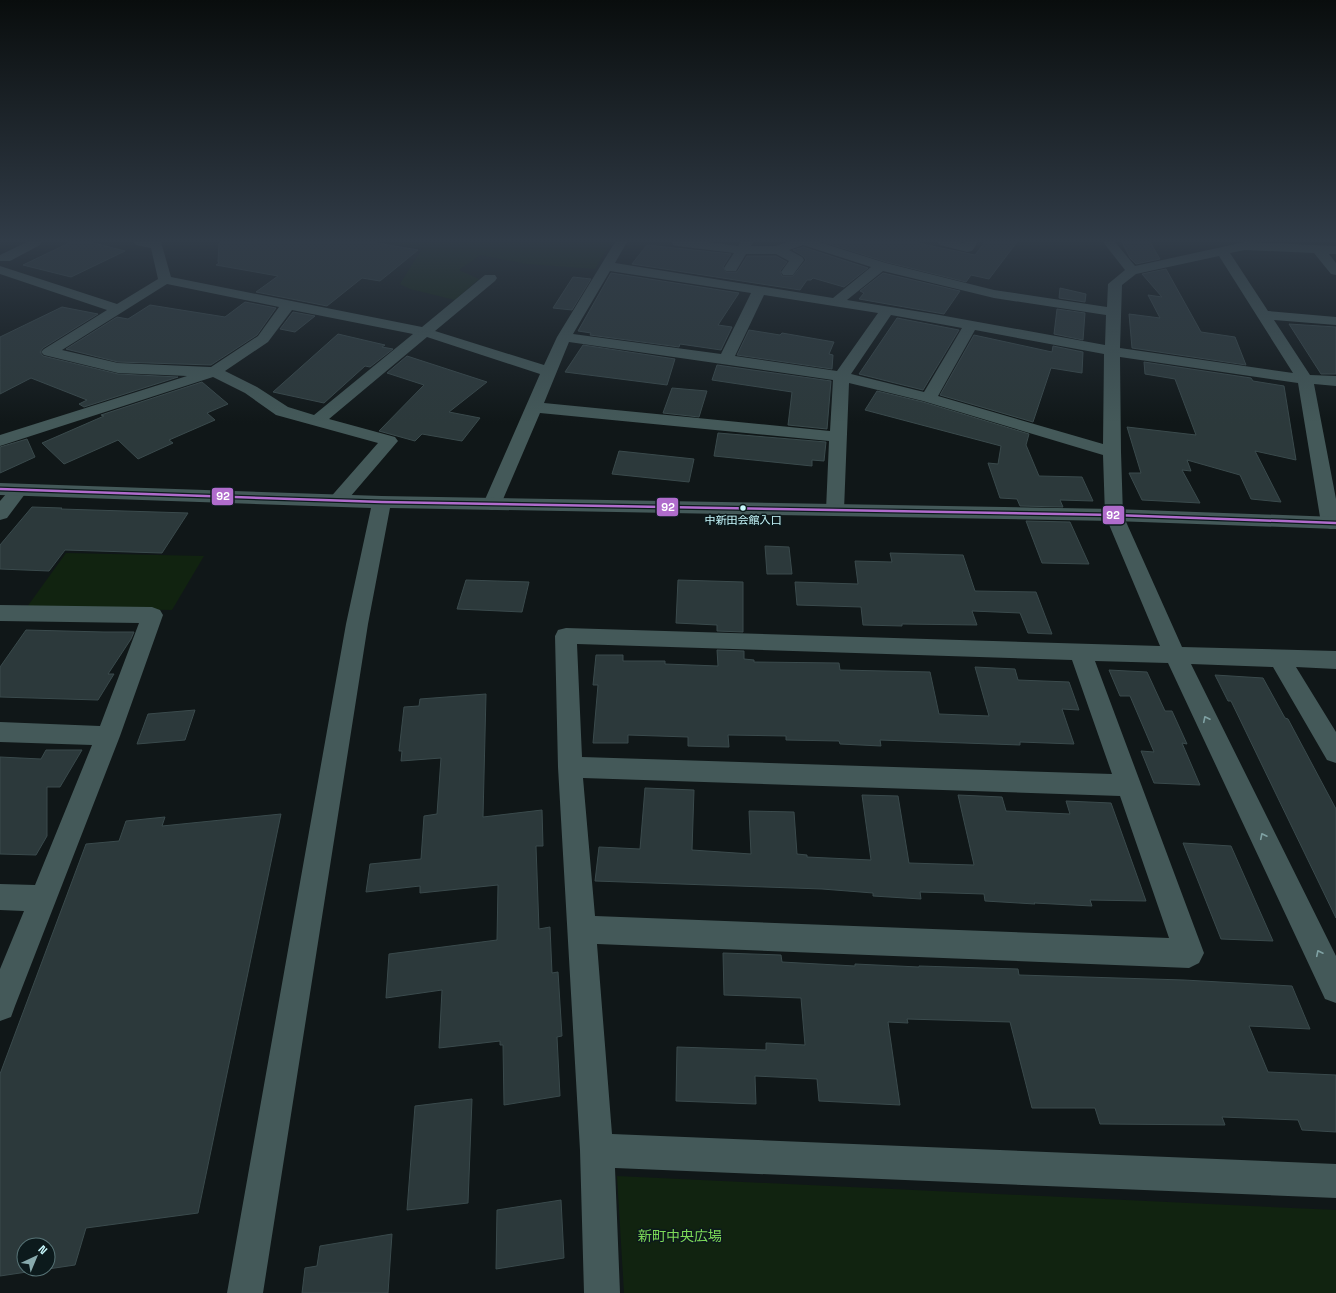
<svg xmlns="http://www.w3.org/2000/svg" width="1336" height="1293" font-family="'Space Grotesk','Noto Sans JP',sans-serif">
<style>
.green{fill:#112310}
.building{fill:#2c393b;stroke:#3a4a4c}
.lines{fill:none;stroke-linecap:round;stroke-linejoin:round}
.minor{fill:#445959;fill-rule:evenodd}
.tertiary{fill:#445959;fill-rule:evenodd}
.bus-1-casing{stroke:#0c1a1c;stroke-width:5}
.bus-1{stroke:#b06ccc;stroke-width:2.5}
.oneway{stroke:#7fa1a3}
.bus-dot{fill:#c8f9fd;stroke:#0c1a1c;stroke-width:1.5}
.labels{text-anchor:middle;dominant-baseline:central;stroke-width:3;stroke-linejoin:round;paint-order:stroke}
.bus-label{font-size:11px;fill:#c8f9fd;stroke:#0c1a1c}
.near-park-label{font-size:14px;fill:#7dda58;stroke:#0c1a1c}
.line-badge{stroke:#0c1a1c;stroke-width:1.5}
.badge-label{font-size:11px;text-anchor:middle;font-weight:bold;fill:#fff}
</style>
<rect width="100%" height="100%" fill="#101718"/>
<g class="green">
<path d="M 385,242 L 611,242 L 595,269 L 527,264 L 480,255 L 459,270 L 479,279 L 455,300 L 410,289 L 400,284 L 422,249 Z"/>
<path d="M 66,553 L 204,556 L 172,610 L 27,607 Z"/>
<path d="M 617,1176 L 1336,1210 L 1336,1293 L 624,1293 Z"/>
</g>
<g class="building">
<path d="M 71,242 L 90,242 L 125,251 L 71,277 L 23,265 Z"/>
<path d="M 219,242 L 371,242 L 418,250 L 380,281 L 362,278 L 327,306 L 256,292 L 278,276 L 216,265 L 219,263 L 218,262 Z"/>
<path d="M 823,242 L 913,242 L 975,255 L 985,242 L 1017,242 L 989,279 L 971,275 L 966,282 L 886,262 Z"/>
<path d="M 1122,242 L 1150,242 L 1160,259 L 1136,264 L 1130,258 Z"/>
<path d="M 647,245 L 731,254 L 723,267 L 726,272 L 737,272 L 747,256 L 776,256 L 787,262 L 780,271 L 782,276 L 793,276 L 806,260 L 803,256 L 793,250 L 803,247 L 868,268 L 844,287 L 813,278 L 811,280 L 807,280 L 800,290 L 632,264 Z"/>
<path d="M 1166,269 L 1201,332 L 1235,337 L 1246,365 L 1132,348 L 1129,314 L 1160,318 L 1148,295 L 1162,297 L 1142,274 Z"/>
<path d="M 611,273 L 739,293 L 718,325 L 732,327 L 721,350 L 680,344 L 679,347 L 590,335 L 591,333 L 578,331 Z"/>
<path d="M 883,273 L 960,291 L 944,314 L 859,299 L 864,293 L 860,291 Z"/>
<path d="M 573,277 L 591,279 L 572,310 L 553,308 Z"/>
<path d="M 1060,288 L 1086,294 L 1085,302 L 1059,298 Z"/>
<path d="M 245,302 L 276,308 L 257,335 L 211,365 L 118,362 L 66,349 L 117,317 L 128,319 L 150,305 L 225,317 Z"/>
<path d="M 62,307 L 98,314 L 43,348 L 40,352 L 43,356 L 118,374 L 178,377 L 84,407 L 79,404 L 87,400 L 31,378 L 0,394 L 0,337 Z"/>
<path d="M 1057,309 L 1085,313 L 1083,340 L 1054,334 Z"/>
<path d="M 293,312 L 315,316 L 295,332 L 280,329 Z"/>
<path d="M 897,318 L 959,330 L 923,390 L 859,374 Z"/>
<path d="M 1289,324 L 1336,327 L 1336,374 L 1321,374 Z"/>
<path d="M 749,330 L 780,335 L 782,333 L 834,342 L 829,354 L 833,355 L 832,369 L 737,355 Z"/>
<path d="M 338,334 L 385,345 L 382,347 L 393,349 L 370,367 L 365,366 L 324,403 L 273,392 Z"/>
<path d="M 974,335 L 1052,352 L 1053,346 L 1083,352 L 1082,373 L 1051,368 L 1033,422 L 940,395 Z"/>
<path d="M 583,345 L 675,359 L 667,385 L 565,372 Z"/>
<path d="M 407,356 L 487,382 L 449,412 L 480,418 L 462,441 L 422,434 L 415,441 L 379,431 L 424,385 L 387,373 Z"/>
<path d="M 1144,362 L 1251,378 L 1253,381 L 1284,386 L 1296,460 L 1255,451 L 1281,502 L 1251,499 L 1240,475 L 1187,460 L 1191,471 L 1182,470 L 1200,503 L 1142,500 L 1129,473 L 1141,473 L 1127,427 L 1196,435 L 1175,379 L 1145,374 Z"/>
<path d="M 717,365 L 831,381 L 827,429 L 788,425 L 792,392 L 712,380 Z"/>
<path d="M 202,382 L 228,404 L 207,413 L 215,420 L 169,440 L 173,443 L 138,459 L 118,440 L 64,464 L 42,443 L 104,416 L 101,415 Z"/>
<path d="M 672,388 L 707,391 L 699,417 L 663,413 Z"/>
<path d="M 877,391 L 923,402 L 1029,434 L 1026,445 L 1039,476 L 1082,477 L 1093,501 L 1060,500 L 1063,507 L 1020,506 L 1017,499 L 1000,498 L 988,463 L 998,464 L 1001,446 L 865,410 Z"/>
<path d="M 718,433 L 826,442 L 824,461 L 812,460 L 812,466 L 714,456 Z"/>
<path d="M 27,439 L 35,457 L 0,473 L 0,447 Z"/>
<path d="M 619,451 L 694,459 L 689,482 L 612,474 Z"/>
<path d="M 32,507 L 62,508 L 61,509 L 188,513 L 162,553 L 65,550 L 49,571 L 0,569 L 0,545 Z"/>
<path d="M 1026,521 L 1070,522 L 1089,564 L 1042,563 Z"/>
<path d="M 765,546 L 789,547 L 792,574 L 767,574 Z"/>
<path d="M 890,553 L 963,555 L 975,591 L 1036,592 L 1052,634 L 1028,633 L 1020,613 L 972,611 L 977,625 L 902,624 L 902,626 L 863,625 L 861,607 L 797,605 L 795,582 L 858,584 L 855,561 L 892,562 Z"/>
<path d="M 466,580 L 529,582 L 522,612 L 457,609 Z"/>
<path d="M 678,580 L 743,582 L 743,632 L 717,631 L 717,625 L 676,623 Z"/>
<path d="M 26,630 L 104,632 L 134,632 L 131,639 L 108,674 L 114,674 L 98,700 L 0,697 L 0,667 Z"/>
<path d="M 717,650 L 744,651 L 744,659 L 754,660 L 754,662 L 839,663 L 840,670 L 930,672 L 939,714 L 989,716 L 975,667 L 1015,669 L 1018,680 L 1069,682 L 1079,710 L 1062,709 L 1074,744 L 1020,742 L 1020,745 L 880,740 L 881,746 L 840,744 L 839,741 L 786,740 L 786,736 L 728,735 L 729,747 L 688,746 L 688,737 L 628,735 L 628,743 L 593,743 L 598,685 L 593,685 L 596,655 L 623,655 L 623,661 L 665,661 L 665,664 L 718,666 Z"/>
<path d="M 1109,670 L 1147,672 L 1165,711 L 1172,711 L 1187,744 L 1182,743 L 1200,785 L 1154,783 L 1141,751 L 1154,752 L 1130,696 L 1120,696 Z"/>
<path d="M 1215,675 L 1263,678 L 1285,718 L 1288,719 L 1336,809 L 1336,918 L 1231,701 L 1228,701 Z"/>
<path d="M 486,694 L 483,817 L 542,810 L 543,846 L 536,846 L 539,929 L 550,927 L 552,973 L 558,972 L 562,1036 L 557,1037 L 560,1096 L 504,1105 L 503,1045 L 500,1045 L 500,1041 L 439,1048 L 442,990 L 386,998 L 389,954 L 497,940 L 498,885 L 420,893 L 420,886 L 366,892 L 370,864 L 421,859 L 424,816 L 437,814 L 441,758 L 401,761 L 402,751 L 399,751 L 404,707 L 419,706 L 420,699 Z"/>
<path d="M 195,710 L 185,740 L 137,744 L 148,714 Z"/>
<path d="M 46,750 L 82,750 L 60,787 L 47,787 L 47,836 L 36,855 L 0,854 L 0,757 L 41,759 Z"/>
<path d="M 645,788 L 694,790 L 692,850 L 751,854 L 749,811 L 794,812 L 797,854 L 807,855 L 807,857 L 871,860 L 862,795 L 898,796 L 909,863 L 974,865 L 958,795 L 1002,797 L 1006,811 L 1070,814 L 1066,801 L 1111,803 L 1146,901 L 1090,900 L 1092,906 L 1034,903 L 1035,904 L 985,901 L 984,894 L 920,892 L 921,899 L 873,896 L 873,893 L 822,889 L 595,881 L 599,847 L 640,849 Z"/>
<path d="M 281,814 L 198,1213 L 86,1228 L 75,1265 L 48,1269 L 48,1245 L 24,1245 L 24,1269 L 47,1269 L 0,1276 L 0,1074 L 86,844 L 119,841 L 126,821 L 165,817 L 162,826 Z"/>
<path d="M 1183,843 L 1231,846 L 1273,941 L 1221,939 Z"/>
<path d="M 723,953 L 781,955 L 782,962 L 855,966 L 855,964 L 919,967 L 919,966 L 1018,969 L 1019,975 L 1184,980 L 1292,986 L 1310,1029 L 1249,1026 L 1268,1072 L 1336,1075 L 1336,1132 L 1302,1130 L 1298,1120 L 1222,1117 L 1225,1125 L 1100,1124 L 1095,1108 L 1032,1108 L 1010,1022 L 907,1019 L 908,1023 L 888,1022 L 900,1105 L 819,1101 L 817,1079 L 755,1076 L 756,1104 L 676,1101 L 677,1047 L 766,1050 L 766,1043 L 805,1045 L 801,998 L 724,995 Z"/>
<path d="M 472,1099 L 468,1203 L 407,1210 L 415,1106 Z"/>
<path d="M 561,1200 L 564,1258 L 496,1269 L 497,1210 Z"/>
<path d="M 392,1234 L 388,1293 L 302,1293 L 305,1268 L 317,1266 L 320,1246 Z"/>
</g>
<g class="lines">
<g class="minor">
<path d="M 27,242 L 42,242 L 40,245 L 10,261 L 0,261 L 0,255 Z"/>
<path d="M 134,242 L 161,242 L 171,277 L 422,327 L 485,275 L 495,275 L 497,278 L 495,281 L 435,331 L 544,365 L 557,337 L 615,242 L 627,242 L 615,263 L 833,298 L 871,267 L 803,245 L 789,250 L 802,257 L 804,260 L 793,275 L 783,275 L 781,272 L 789,261 L 776,254 L 746,254 L 736,271 L 726,271 L 724,268 L 734,253 L 677,246 L 673,245 L 671,242 L 707,242 L 738,246 L 741,242 L 753,242 L 751,246 L 776,246 L 788,242 L 819,242 L 886,263 L 994,290 L 1107,307 L 1108,284 L 1125,270 L 1103,242 L 1115,242 L 1135,266 L 1245,242 L 1336,246 L 1336,254 L 1329,254 L 1336,263 L 1336,275 L 1331,274 L 1314,253 L 1245,250 L 1230,253 L 1268,311 L 1336,317 L 1336,325 L 1274,320 L 1310,375 L 1336,376 L 1336,386 L 1314,384 L 1336,499 L 1336,528 L 1331,529 L 1324,527 L 1321,523 L 1298,383 L 1120,357 L 1121,452 L 1123,515 L 1182,647 L 1336,651 L 1336,669 L 1296,667 L 1336,732 L 1336,763 L 1327,760 L 1273,667 L 1191,664 L 1336,956 L 1336,1003 L 1325,999 L 1168,663 L 1095,661 L 1204,953 L 1199,963 L 1189,968 L 597,944 L 612,1134 L 1336,1164 L 1336,1198 L 615,1168 L 620,1293 L 584,1293 L 580,1150 L 558,767 L 555,636 L 558,630 L 566,628 L 1160,646 L 1105,515 L 1103,455 L 923,401 L 849,383 L 844,510 L 842,514 L 835,516 L 828,514 L 826,510 L 829,441 L 540,413 L 501,504 L 499,508 L 492,510 L 485,508 L 483,504 L 540,374 L 427,337 L 329,419 L 395,437 L 398,441 L 344,504 L 337,506 L 330,504 L 328,500 L 378,443 L 276,415 L 245,393 L 213,377 L 0,446 L 0,435 L 187,376 L 118,373 L 44,355 L 41,352 L 44,349 L 107,310 L 0,274 L 0,266 L 117,304 L 158,279 L 151,248 L 136,245 ZM 1219,256 L 1293,373 L 1120,348 L 1122,285 L 1136,274 ZM 610,271 L 751,293 L 721,354 L 573,334 ZM 883,271 L 994,298 L 1106,315 L 1105,345 L 934,314 L 847,300 ZM 167,284 L 279,307 L 258,336 L 211,367 L 118,363 L 62,350 ZM 764,295 L 878,313 L 837,371 L 735,356 ZM 292,310 L 413,334 L 314,415 L 288,407 L 257,387 L 225,371 L 268,342 ZM 891,315 L 962,328 L 924,392 L 851,374 ZM 975,330 L 1104,354 L 1103,444 L 938,396 ZM 569,342 L 833,380 L 830,431 L 544,403 ZM 577,644 L 1072,660 L 1112,774 L 582,757 ZM 583,778 L 1120,796 L 1169,938 L 595,916 Z"/>
<path d="M 938,242 L 958,242 L 964,243 L 965,242 L 978,242 L 972,251 L 967,252 L 940,245 Z"/>
<path d="M 19,484 L 25,486 L 28,490 L 7,518 L 0,520 L 0,501 L 13,486 Z"/>
<path d="M 0,605 L 152,607 L 160,610 L 163,615 L 120,736 L 15,1006 L 11,1017 L 0,1021 L 0,969 L 24,911 L 0,910 L 0,884 L 35,885 L 92,745 L 0,742 L 0,722 L 100,726 L 139,623 L 0,621 Z"/>
</g>
<path class="tertiary" d="M 0,483 L 382,496 L 1114,509 L 1336,517 L 1336,529 L 1114,521 L 390,508 L 368,624 L 263,1293 L 227,1293 L 346,624 L 371,508 L 0,495 Z"/>
<defs>
<path id="bus-1" d="M 0,489 L 382,502 L 1114,515 L 1336,523"/>
</defs>
<use href="#bus-1" class="bus-1-casing"/>
<use href="#bus-1" class="bus-1"/>
</g>
<defs><path id="oneway-chevron" d="M-2-3.5L2.5 0L-2 3.5" fill="none" stroke-width="1.6" stroke-linecap="round" stroke-linejoin="round"/></defs>
<g class="oneway">
<use href="#oneway-chevron" transform="translate(1206 719) rotate(-116)"/>
<use href="#oneway-chevron" transform="translate(1263 836) rotate(-116)"/>
<use href="#oneway-chevron" transform="translate(1319 953) rotate(-116)"/>
</g>
<linearGradient id="sky" x2="0" y2="1"><stop stop-color="#090d0d"/><stop offset="0.57" stop-color="#313c48"/><stop offset="1" stop-color="#313c48" stop-opacity="0"/></linearGradient>
<rect width="1336" height="423" fill="url(#sky)"/>
<circle class="bus-dot" cx="743" cy="508" r="3.5"/>
<g class="labels">
<g class="bus-label">
<text x="743" y="520">中新田会館入口</text>
</g>
<g class="near-park-label">
<text x="680" y="1236">新町中央広場</text>
</g>
</g>
<g class="line-badge">
<rect x="211" y="487" width="23" height="19" rx="4" fill="#b06ccc"/>
<rect x="656" y="497" width="23" height="20" rx="4" fill="#b06ccc"/>
<rect x="1102" y="505" width="23" height="20" rx="4" fill="#b06ccc"/>
</g>
<g class="badge-label">
<text x="223" y="500">92</text>
<text x="668" y="511">92</text>
<text x="1113" y="519">92</text>
</g>
<g transform="translate(36 1257) rotate(44)"><circle r="19" fill="#0c1a1c" stroke="#577376"/>
<path d="M0-3L7 15L0 10L-7 15Z" fill="#88aaad"/>
<text y="-6" font-size="11" font-weight="bold" text-anchor="middle" fill="#c8f9fd">N</text>
</g>
</svg>
